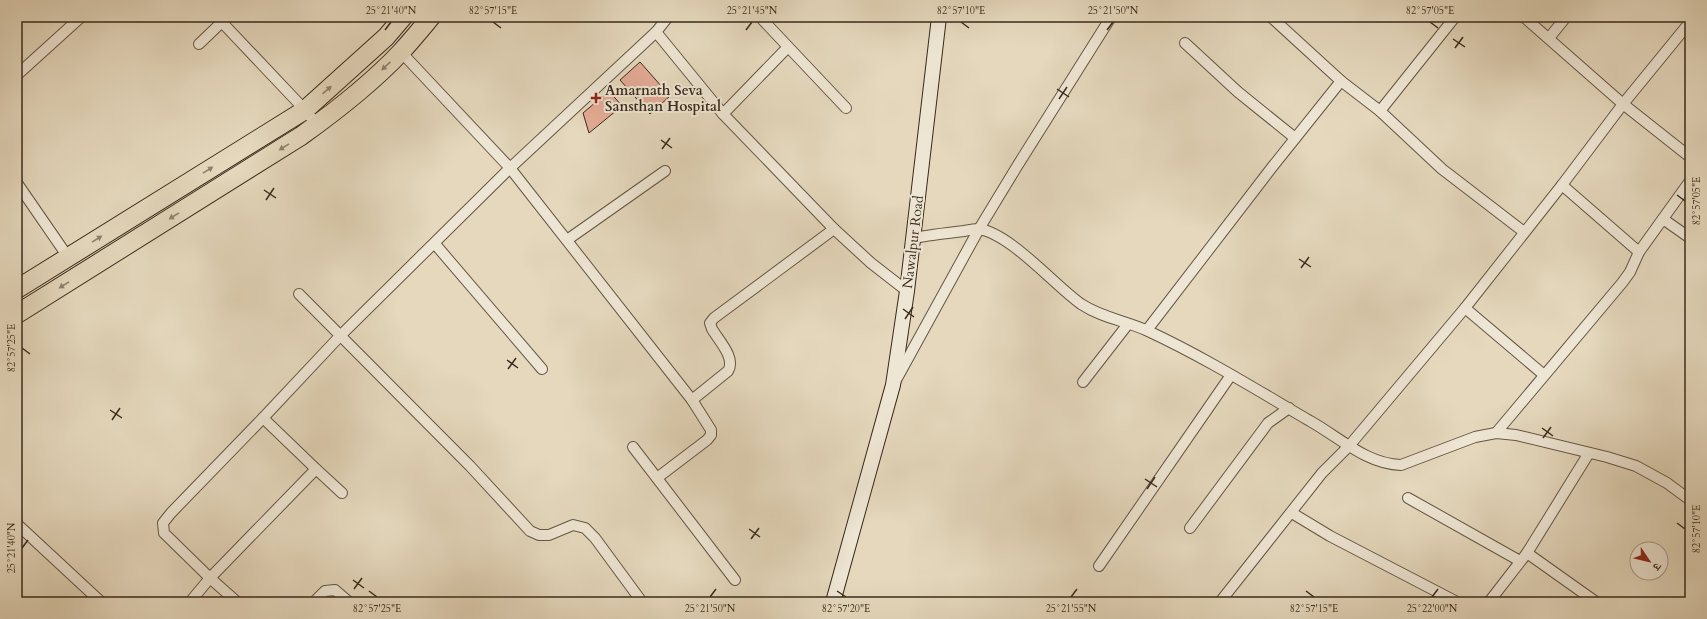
<svg xmlns="http://www.w3.org/2000/svg" width="1707" height="619" font-family="Cardo,'Noto Serif Devanagari',serif">
<style>
.building{fill:#e4aa96;stroke:#392b1b}
.lines{fill:none;stroke-linecap:round;stroke-linejoin:round}
.street-casing{stroke:#645644;stroke-width:12}
.secondary-casing{stroke:#392b1b;stroke-width:16}
.highway-casing{stroke:#392b1b;stroke-width:20}
.street{stroke:#eee6d4;stroke-width:10}
.secondary{stroke:#eee6d4;stroke-width:14}
.highway{stroke:#e5d8bd;stroke-width:18}
.oneway{fill:#8f826c}
.ticks{fill:none;stroke:#392b1b;stroke-width:1.5}
.poi-dot{fill:#8f2418;stroke:#eee6d4;stroke-width:1.5}
.labels{text-anchor:middle;dominant-baseline:central;stroke-width:4;stroke-linejoin:round;paint-order:stroke}
.poi-label{font-size:14px;font-weight:bold;fill:#392b1b;stroke:#eee6d4;text-anchor:start}
.street-label{font-size:14px;fill:#392b1b;stroke:#eee6d4}
.neatline{fill:none;stroke:#392b1b;stroke-width:1.5}
.ticks-label{font-size:10px;text-anchor:middle;fill:#392b1b}
</style>
<rect width="100%" height="100%" fill="#e5d8bd"/>
<filter id="stains"><feTurbulence type="fractalNoise" baseFrequency=".005" numOctaves="4"/><feColorMatrix values="0 0 0 0 .2 0 0 0 0 .09 0 0 0 0 .02 0 0 0 .5 -.17"/></filter>
<radialGradient id="worn" r=".72"><stop offset=".6" stop-color="#630" stop-opacity="0"/><stop offset="1" stop-color="#630" stop-opacity=".3"/></radialGradient>
<g class="building">
<path d="M 640,62 L 670,96 L 650,114 L 620,80 Z"/>
<path d="M 609,91 L 622,106 L 589,133 L 583,113 Z"/>
</g>
<g class="lines">
<defs>
<g id="street">
<path d="M 217,17 L 305,110 L 317,125"/>
<path d="M 760,17 L 846,108"/>
<path d="M 1271,17 L 1341,81 L 1380,111 L 1442,169 L 1524,232"/>
<path d="M 1524,17 L 1623,104 L 1690,157"/>
<path d="M 656,32 L 668,17"/>
<path d="M 1549,38 L 1566,17"/>
<path d="M 1185,43 L 1238,92 L 1295,138"/>
<path d="M 199,44 L 222,22"/>
<path d="M 401,52 L 510,168 L 692,400 L 711,430 L 711,435 L 707,440 L 657,478"/>
<path d="M 17,75 L 81,17"/>
<path d="M 1380,111 L 1455,17"/>
<path d="M 723,114 L 788,47"/>
<path d="M 17,183 L 68,257"/>
<path d="M 1562,185 L 1639,252"/>
<path d="M 1663,219 L 1690,238"/>
<path d="M 913,238 C 930,235 947,233 964,231 C 969,230 975,229 979,229 C 1011,234 1054,285 1081,304 C 1102,318 1127,321 1148,331 C 1204,357 1257,390 1310,421 C 1339,437 1366,464 1401,465 L 1475,437 L 1496,433 L 1516,435 L 1607,457 L 1636,466 L 1667,483 L 1690,500"/>
<path d="M 567,240 L 665,171"/>
<path d="M 435,244 L 542,369"/>
<path d="M 299,294 L 470,466 L 530,531 L 539,535 L 549,535 L 573,525 L 585,528 L 595,538 L 642,602"/>
<path d="M 1465,308 L 1544,375"/>
<path d="M 1147,330 L 1273,166 L 1341,81"/>
<path d="M 896,380 L 979,229 L 1016,168 L 1111,17"/>
<path d="M 1083,382 L 1128,324"/>
<path d="M 692,400 L 728,371 C 736,358 719,341 712,329 L 710,323 L 714,318 L 834,229 L 871,263 L 907,291"/>
<path d="M 263,418 L 316,469 L 342,493"/>
<path d="M 1496,433 L 1622,283 L 1630,272 L 1639,252 L 1690,181"/>
<path d="M 633,447 L 735,580"/>
<path d="M 1408,498 L 1520,561"/>
<path d="M 1292,513 L 1330,536 L 1457,602"/>
<path d="M 17,524 L 101,602"/>
<path d="M 1190,528 L 1268,423 L 1289,408"/>
<path d="M 1527,553 L 1596,602"/>
<path d="M 1099,566 L 1231,375"/>
<path d="M 190,602 L 210,578 L 316,469"/>
<path d="M 237,602 L 210,578 L 164,533 L 163,523 L 171,513 L 263,418 L 340,336 L 510,168 L 656,32 L 723,114 L 834,229"/>
<path d="M 314,602 L 325,591 L 335,590 L 349,602"/>
<path d="M 1220,602 L 1322,473 L 1349,446 L 1465,308 L 1562,185 L 1623,104 L 1690,22"/>
<path d="M 1489,602 L 1527,553 L 1589,453"/>
</g>
<path id="secondary" d="M 833,602 L 893,385 L 907,291 L 939,17"/>
<g id="highway">
<path d="M 17,289 L 305,110 L 386,37 L 403,17"/>
<path d="M 17,314 L 301,136 C 336,111 371,84 401,52 C 412,40 421,29 431,17"/>
</g>
</defs>
<use href="#street" class="street-casing"/>
<use href="#secondary" class="secondary-casing"/>
<use href="#highway" class="highway-casing"/>
<use href="#street" class="street"/>
<use href="#secondary" class="secondary"/>
<use href="#highway" class="highway"/>
</g>
<defs><path id="oneway-solid" d="M-6-.8H1V-3.2L6.5 0L1 3.2V.8H-6Z"/></defs>
<g class="oneway">
<use href="#oneway-solid" transform="translate(386 66) rotate(137)"/>
<use href="#oneway-solid" transform="translate(327 90) rotate(-41)"/>
<use href="#oneway-solid" transform="translate(284 147) rotate(148)"/>
<use href="#oneway-solid" transform="translate(208 170) rotate(-32)"/>
<use href="#oneway-solid" transform="translate(174 216) rotate(148)"/>
<use href="#oneway-solid" transform="translate(97 239) rotate(-32)"/>
<use href="#oneway-solid" transform="translate(64 285) rotate(148)"/>
</g>
<path class="ticks" d="M 493,22 L 501,28M 961,22 L 969,28M 1430,22 L 1438,28M 385,30 L 391,22M 746,30 L 752,22M 1107,30 L 1113,22M 1453,39 L 1465,47M 1455,48 L 1463,37M 1057,89 L 1069,97M 1059,99 L 1067,87M 661,140 L 672,148M 662,149 L 670,138M 264,190 L 276,198M 1677,195 L 1685,201M 266,200 L 274,188M 1299,259 L 1311,267M 1301,268 L 1309,257M 903,309 L 914,317M 905,319 L 913,307M 22,348 L 30,354M 507,360 L 518,368M 508,369 L 516,358M 110,410 L 122,418M 112,420 L 120,408M 1542,428 L 1553,436M 1543,438 L 1551,427M 1145,479 L 1157,487M 1147,489 L 1155,477M 1677,523 L 1685,529M 749,529 L 760,537M 751,539 L 759,528M 22,548 L 28,540M 353,580 L 364,588M 354,589 L 362,578M 369,591 L 377,597M 837,591 L 846,597M 1306,591 L 1314,597M 710,597 L 716,589M 1071,597 L 1077,589M 1432,597 L 1438,589"/>
<path class="poi-dot" d="M594 92h4v4h4v4h-4v4h-4v-4h-4v-4h4z"/>
<g class="labels">
<g class="poi-label">
<text x="605" y="90">Amarnath Seva<tspan x="605" dy="16">Sansthan Hospital</tspan></text>
</g>
<g class="street-label">
<text transform="translate(913 242) rotate(-83)">Nawalpur Road</text>
</g>
</g>
<rect width="1707" height="619" fill="none" stroke="#e5d8bd" stroke-width="44"/>
<g transform="translate(1649 561) rotate(125)"><circle r="19" fill="#eee6d4" stroke="#a69b8a"/>
<path d="M0-3L7 15L0 10L-7 15Z" fill="#8f2418"/>
<text y="-6" font-size="11" font-weight="bold" text-anchor="middle" fill="#392b1b">उ</text>
</g>
<rect x="22" y="22" width="1663" height="575" class="neatline"/>
<g class="ticks-label">
<text x="391" y="14">25°21'40"N</text>
<text x="493" y="14">82°57'15"E</text>
<text x="752" y="14">25°21'45"N</text>
<text x="961" y="14">82°57'10"E</text>
<text x="1113" y="14">25°21'50"N</text>
<text x="1430" y="14">82°57'05"E</text>
<text transform="translate(1696 201) rotate(-90)" y="4">82°57'05"E</text>
<text transform="translate(11 348) rotate(-90)" y="4">82°57'25"E</text>
<text transform="translate(1696 529) rotate(-90)" y="4">82°57'10"E</text>
<text transform="translate(11 548) rotate(-90)" y="4">25°21'40"N</text>
<text x="377" y="612">82°57'25"E</text>
<text x="710" y="612">25°21'50"N</text>
<text x="846" y="612">82°57'20"E</text>
<text x="1071" y="612">25°21'55"N</text>
<text x="1314" y="612">82°57'15"E</text>
<text x="1432" y="612">25°22'00"N</text>
</g>
<rect width="100%" height="100%" filter="url(#stains)"/>
<rect width="100%" height="100%" fill="url(#worn)"/>
</svg>
